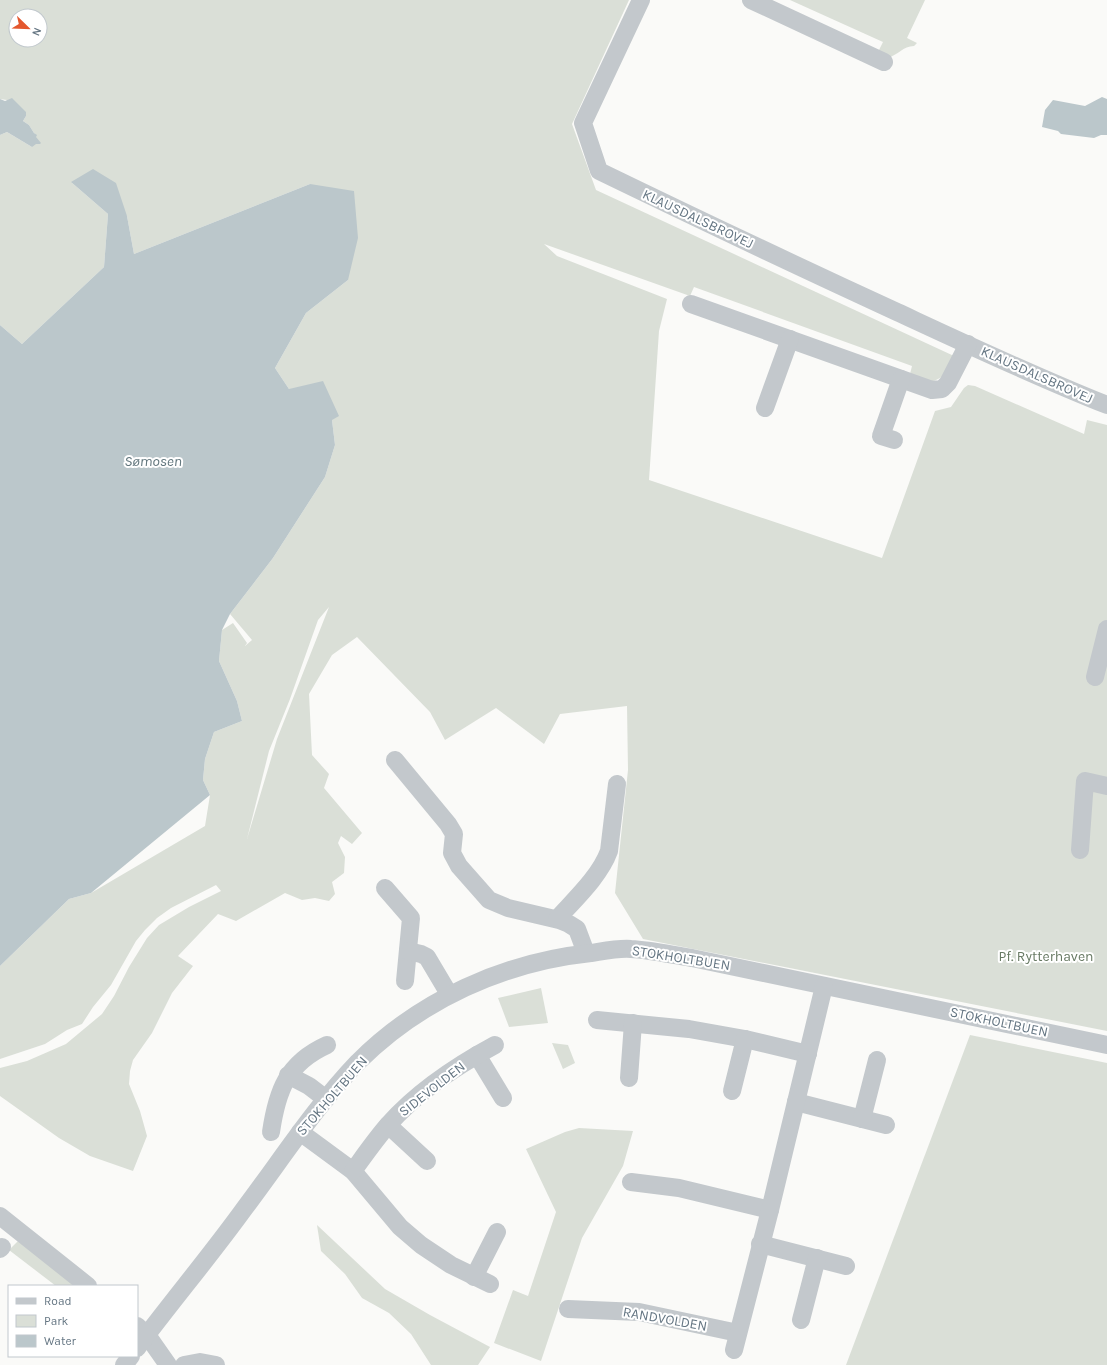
<svg xmlns="http://www.w3.org/2000/svg" width="1107" height="1365" font-family="Karla,sans-serif">
<style>
.green{fill:#dadfd7;fill-rule:evenodd}
.water{fill:#bbc7cb}
.lines{fill:none;stroke-linecap:round;stroke-linejoin:round}
.minor{stroke:#c3c8cc;stroke-width:18}
.labels{text-anchor:middle;dominant-baseline:central;stroke-width:4;stroke-linejoin:round;paint-order:stroke}
.street-label{font-size:14px;fill:#657683;stroke:#fff}
.park-label{font-size:14px;fill:#687a64;stroke:#fff}
.water-label{font-size:15px;font-style:italic;fill:#60757c;stroke:#fff}
</style>
<rect width="100%" height="100%" fill="#fafaf8"/>
<g class="green">
<path d="M 0,0 L 629,0 L 572,124 L 596,190 L 954,356 L 942,377 L 932,382 L 910,374 L 912,366 L 694,287 L 690,296 L 544,244 L 557,256 L 667,299 L 659,331 L 649,480 L 882,558 L 935,411 L 951,407 L 964,388 L 968,385 L 975,386 L 1084,434 L 1087,420 L 1107,425 L 1107,1031 L 643,939 L 615,893 L 628,770 L 627,706 L 560,714 L 544,744 L 496,708 L 445,740 L 430,712 L 357,637 L 332,655 L 309,694 L 312,755 L 329,774 L 324,788 L 362,833 L 352,844 L 341,836 L 338,843 L 345,857 L 344,873 L 332,882 L 335,894 L 329,901 L 315,898 L 302,900 L 285,893 L 236,921 L 218,914 L 178,956 L 193,966 L 172,993 L 152,1033 L 133,1060 L 130,1071 L 129,1084 L 140,1111 L 147,1136 L 133,1171 L 90,1156 L 59,1138 L 0,1096 L 0,1068 L 27,1061 L 66,1044 L 102,1014 L 114,996 L 129,967 L 147,938 L 159,925 L 189,907 L 221,891 L 216,885 L 171,908 L 157,918 L 145,930 L 136,941 L 111,985 L 93,1007 L 82,1024 L 67,1030 L 45,1044 L 0,1059 L 0,966 L 69,899 L 91,893 L 205,826 L 210,795 L 203,780 L 205,759 L 214,732 L 242,721 L 237,701 L 219,661 L 222,630 L 233,623 L 247,643 L 245,646 L 252,640 L 230,614 L 273,558 L 325,477 L 335,445 L 332,420 L 289,389 L 275,368 L 306,313 L 348,280 L 310,184 L 134,254 L 127,216 L 71,182 L 108,214 L 104,267 L 22,344 L 0,325 L 0,135 L 7,132 L 32,147 L 36,135 L 34,133 L 29,125 L 23,121 L 26,116 L 7,100 L 0,99 ZM 16,16 L 40,16 L 40,40 L 16,40 ZM 329,607 L 277,739 L 247,839 L 269,751 L 290,699 L 318,620 Z"/>
<path d="M 790,0 L 925,0 L 907,38 L 917,43 L 914,46 C 903,46 898,55 888,58 L 877,54 L 883,42 Z"/>
<path d="M 541,988 L 548,1023 L 509,1027 L 498,998 Z"/>
<path d="M 970,1035 L 1107,1063 L 1107,1365 L 846,1365 Z"/>
<path d="M 552,1043 L 568,1045 L 575,1063 L 563,1069 Z"/>
<path d="M 579,1128 L 633,1131 L 623,1166 L 582,1238 L 541,1361 L 494,1343 L 513,1290 L 528,1296 L 556,1212 L 526,1149 L 565,1132 Z"/>
<path d="M 317,1225 L 385,1289 L 430,1315 L 490,1347 L 478,1365 L 431,1365 L 411,1334 L 389,1313 L 362,1298 L 345,1274 L 321,1251 Z"/>
<path d="M 18,1241 L 76,1286 L 56,1286 L 9,1250 Z"/>
</g>
<g class="water">
<path d="M 1102,97 L 1107,99 L 1107,135 L 1101,135 L 1094,138 L 1061,134 L 1058,131 L 1042,127 L 1045,110 L 1053,100 L 1085,106 Z"/>
<path d="M 12,98 L 26,112 L 26,116 L 23,121 L 29,125 L 34,133 L 37,135 L 36,137 L 41,143 L 40,144 L 36,144 L 32,147 L 7,132 L 0,135 L 0,99 L 5,101 Z"/>
<path d="M 93,169 L 116,183 L 127,216 L 134,254 L 310,184 L 354,191 L 358,238 L 348,280 L 306,313 L 275,368 L 289,389 L 323,381 L 339,416 L 332,420 L 335,445 L 325,477 L 273,558 L 230,614 L 222,630 L 219,661 L 237,701 L 242,721 L 214,732 L 205,759 L 203,780 L 210,795 L 91,893 L 69,899 L 0,966 L 0,325 L 22,344 L 104,267 L 108,214 L 71,182 Z"/>
</g>
<g class="lines">
<g class="minor">
<path d="M 641,0 L 583,123 L 599,171 C 698,219 797,266 897,312 C 966,344 1036,377 1107,405"/>
<path d="M 751,0 L 884,62"/>
<path d="M 691,304 L 932,390 L 942,389 L 948,383 L 968,344"/>
<path d="M 765,408 L 790,339"/>
<path d="M 894,440 L 881,436 L 901,379"/>
<path d="M 1095,677 L 1107,629"/>
<path d="M 395,760 L 448,824 L 454,834 L 452,853 L 459,866 L 489,900 L 508,908 L 559,920 L 569,924 L 577,929 L 586,953"/>
<path d="M 1080,850 L 1085,781 L 1107,786"/>
<path d="M 385,888 L 411,918 L 405,981"/>
<path d="M 557,919 C 575,899 600,876 609,851 L 617,784"/>
<path d="M 408,951 L 421,954 L 427,957 L 449,994"/>
<path d="M 597,1020 L 689,1029 L 745,1039 L 808,1054"/>
<path d="M 477,1055 L 503,1098"/>
<path d="M 288,1075 L 309,1086 L 326,1099"/>
<path d="M 629,1078 L 633,1023"/>
<path d="M 732,1091 L 745,1039"/>
<path d="M 796,1102 L 886,1125"/>
<path d="M 862,1119 L 877,1060"/>
<path d="M 388,1125 L 427,1161"/>
<path d="M 271,1132 C 277,1091 287,1063 327,1045"/>
<path d="M 300,1132 L 353,1171 L 400,1227 L 421,1245 L 451,1265 L 490,1284"/>
<path d="M 353,1171 C 364,1156 375,1140 388,1125 C 418,1091 456,1066 495,1045"/>
<path d="M 631,1182 L 679,1188 L 770,1210"/>
<path d="M 0,1216 L 88,1286"/>
<path d="M 760,1244 L 846,1266"/>
<path d="M 0,1249 L 2,1247"/>
<path d="M 474,1277 L 497,1232"/>
<path d="M 568,1309 L 639,1312 L 738,1333"/>
<path d="M 801,1320 L 817,1258"/>
<path d="M 137,1326 L 147,1335 L 168,1365"/>
<path d="M 137,1348 C 172,1301 210,1256 244,1209 C 281,1160 315,1107 358,1062 C 420,1000 504,962 591,953 C 604,951 618,948 631,949 C 651,950 672,955 692,958 L 1107,1045"/>
<path d="M 734,1350 L 770,1210 L 824,986"/>
<path d="M 124,1365 L 131,1356"/>
<path d="M 184,1365 L 200,1362 L 216,1365"/>
</g>
</g>
<g class="labels">
<g class="street-label">
<text transform="translate(698 219) rotate(25)">KLAUSDALSBROVEJ</text>
<text transform="translate(1037 375) rotate(24)">KLAUSDALSBROVEJ</text>
<text transform="translate(681 958) rotate(9)">STOKHOLTBUEN</text>
<text transform="translate(999 1022) rotate(12)">STOKHOLTBUEN</text>
<text transform="translate(432 1089) rotate(-38)">SIDEVOLDEN</text>
<text transform="translate(332 1096) rotate(-49)">STOKHOLTBUEN</text>
<text transform="translate(665 1319) rotate(10)">RANDVOLDEN</text>
</g>
<g class="park-label">
<text x="1046" y="956">Pf. Rytterhaven</text>
</g>
<g class="water-label">
<text x="153" y="461">Sømosen</text>
</g>
</g>
<rect x="8" y="1285" width="130" height="72" fill="#ffffff" stroke="#c1c8cd"/>
<rect x="16" y="1298" width="20" height="6" fill="#c3c8cc" stroke="#c1c8cd"/>
<text x="44" y="1305" font-size="12" fill="#657683">Road</text>
<rect x="16" y="1315" width="20" height="12" fill="#dadfd7" stroke="#c1c8cd"/>
<text x="44" y="1325" font-size="12" fill="#657683">Park</text>
<rect x="16" y="1335" width="20" height="12" fill="#bbc7cb" stroke="#c1c8cd"/>
<text x="44" y="1345" font-size="12" fill="#657683">Water</text>
<g transform="translate(28 28) rotate(113)"><circle r="19" fill="#ffffff" stroke="#c1c8cd"/>
<path d="M0-3L7 15L0 10L-7 15Z" fill="#e4572e"/>
<text y="-6" font-size="11" font-weight="bold" text-anchor="middle" fill="#657683">N</text>
</g>
</svg>
